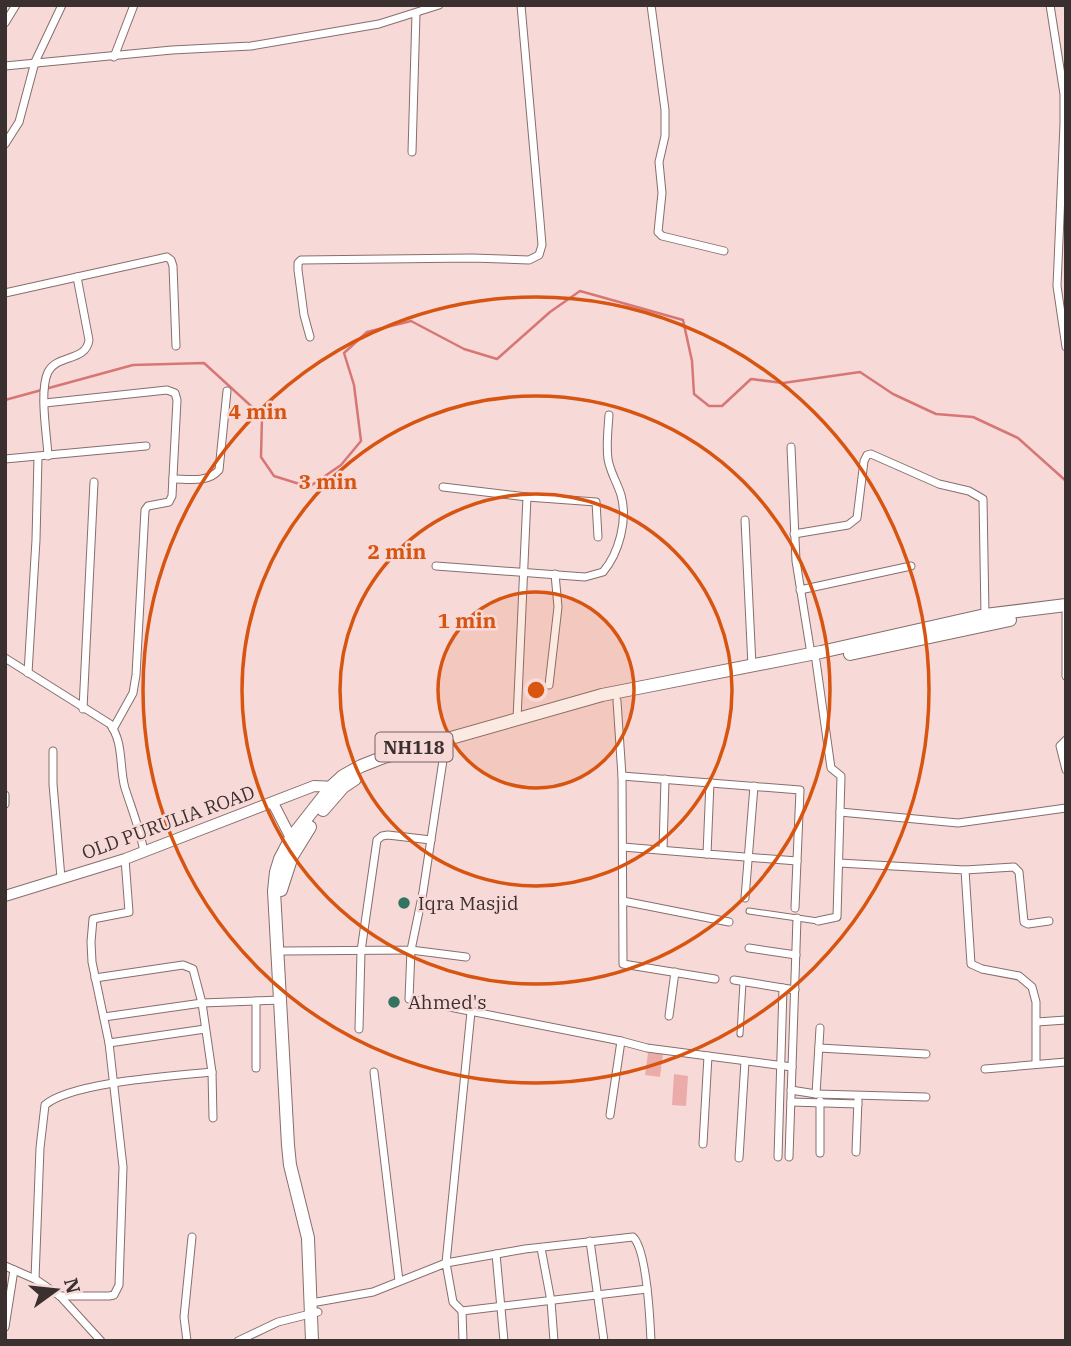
<svg xmlns="http://www.w3.org/2000/svg" width="1071" height="1346" font-family="'IBM Plex Serif',serif">
<style>
.green{fill:#ebaca9}
.lines{fill:none;stroke-linecap:round;stroke-linejoin:round}
.stream{stroke:#d77775;stroke-width:2.5}
.pedestrian-casing{stroke:#876e6c;stroke-width:7}
.minor-casing{stroke:#876e6c;stroke-width:9}
.secondary-casing{stroke:#876e6c;stroke-width:12}
.trunk-casing{stroke:#876e6c;stroke-width:14}
.pedestrian{stroke:#fff;stroke-width:5}
.minor{stroke:#fff;stroke-width:7}
.secondary{stroke:#fff;stroke-width:10}
.trunk{stroke:#fff;stroke-width:12}
.ring{fill:none;stroke:#d75510;stroke-width:3.5}
.poi-dot{fill:#337361;stroke:#f7dad8;stroke-width:2.5}
.labels{text-anchor:middle;dominant-baseline:central;stroke-width:5;stroke-linejoin:round;paint-order:stroke}
.shield{fill:#f7dad8;stroke:#736362;stroke-width:2}
.shield-label{font-size:18px;font-weight:bold;fill:#3b3030}
.street-label{font-size:19px;fill:#3b3030;stroke:#f7dad8}
.poi-label{font-size:19px;fill:#3b3030;stroke:#f7dad8;text-anchor:start}
.centre{fill:#d75510;stroke:#f7dad8;stroke-width:3.5}
.ring-label{font-size:21px;text-anchor:middle;font-weight:bold;fill:#d75510;stroke:#f7dad8;stroke-width:5;stroke-linejoin:round;paint-order:stroke}
</style>
<rect width="100%" height="100%" fill="#f7dad8"/>
<g class="green">
<path d="M 648,1053 L 663,1054 L 660,1077 L 645,1075 Z"/>
<path d="M 674,1074 L 688,1076 L 686,1106 L 672,1105 Z"/>
</g>
<g class="lines">
<path class="stream" d="M 5,400 L 133,365 L 204,363 L 262,416 L 261,457 L 274,476 L 309,487 L 341,465 L 361,441 L 354,385 L 344,353 L 367,332 L 411,321 L 464,349 L 497,359 L 550,312 L 580,291 L 683,320 L 692,361 L 694,394 L 709,406 L 722,406 L 751,379 L 783,383 L 860,372 L 893,394 L 936,414 L 973,417 L 1018,438 L 1066,481"/>
<defs>
<g id="pedestrian">
<path d="M 749,911 L 818,921"/>
<path d="M 740,1034 L 743,982"/>
</g>
<g id="minor">
<path d="M 651,5 L 665,110 L 665,136 L 659,162 L 662,193 L 658,232 L 662,236 L 724,251"/>
<path d="M 1050,5 L 1064,94 L 1064,124 L 1057,286 L 1066,347"/>
<path d="M 5,23 L 16,5"/>
<path d="M 114,57 L 134,5"/>
<path d="M 5,66 L 172,50 L 251,46 L 379,24 L 439,5"/>
<path d="M 5,144 L 19,122 L 35,62 L 62,5"/>
<path d="M 412,152 L 416,13"/>
<path d="M 5,293 L 167,257 L 171,260 L 173,266 L 176,346"/>
<path d="M 310,337 L 304,315 L 298,270 L 298,263 L 301,260 L 472,258 L 529,260 L 539,255 L 542,245 L 540,221 L 521,5"/>
<path d="M 45,403 L 167,390 L 175,393 L 177,400 L 172,496 L 169,502 L 148,506 L 145,510 L 136,675 L 133,693 L 113,729"/>
<path d="M 791,447 L 796,561 L 811,654"/>
<path d="M 48,456 C 47,435 39,391 48,372 C 57,354 86,362 89,340 L 77,277"/>
<path d="M 5,459 L 146,446"/>
<path d="M 173,479 C 189,479 208,483 219,470 L 227,391"/>
<path d="M 443,487 L 527,497 L 517,719"/>
<path d="M 527,497 L 596,502 L 598,537"/>
<path d="M 745,520 L 752,666"/>
<path d="M 794,534 L 848,525 L 857,518 L 864,461 L 867,455 L 871,454 L 939,484 L 969,491 L 983,499 L 985,615"/>
<path d="M 436,566 L 585,577 L 603,572 C 619,553 628,520 621,495 C 617,482 610,472 608,459 C 606,445 608,430 609,415"/>
<path d="M 800,590 L 911,566"/>
<path d="M 1066,613 L 1066,676"/>
<path d="M 5,658 L 110,724 C 124,743 119,767 125,788 C 132,810 140,829 144,852"/>
<path d="M 816,661 L 831,768 L 841,776 L 837,917 L 818,921"/>
<path d="M 28,673 L 36,540 L 38,457"/>
<path d="M 549,685 L 558,607 L 555,574"/>
<path d="M 617,701 L 622,776 L 623,964 L 715,979"/>
<path d="M 83,709 L 94,482"/>
<path d="M 1066,740 L 1060,746 L 1066,770"/>
<path d="M 53,751 L 53,784 L 61,878"/>
<path d="M 622,776 L 800,790 L 795,908"/>
<path d="M 710,782 L 707,854 L 797,861"/>
<path d="M 5,795 L 5,804"/>
<path d="M 840,812 L 958,823 L 1066,808"/>
<path d="M 623,847 L 707,854"/>
<path d="M 663,850 L 665,779"/>
<path d="M 839,863 L 965,870 L 971,964 L 982,969 L 1019,976 L 1032,987 L 1036,1002 L 1036,1064"/>
<path d="M 965,870 L 1014,867 L 1019,872 L 1024,922 L 1028,924 L 1049,921"/>
<path d="M 745,898 L 754,786"/>
<path d="M 623,901 L 729,922"/>
<path d="M 749,948 L 796,955"/>
<path d="M 284,951 L 411,950 L 423,892 L 445,747"/>
<path d="M 466,957 L 411,950 L 409,999 L 621,1041 L 647,1048 L 792,1067"/>
<path d="M 95,978 L 183,965 L 193,969 L 202,1003 L 212,1072 L 213,1118"/>
<path d="M 734,980 L 795,990"/>
<path d="M 256,1001 L 256,1068"/>
<path d="M 471,1012 L 446,1263 L 525,1249 L 633,1237 C 647,1250 650,1319 651,1341"/>
<path d="M 669,1016 L 675,972"/>
<path d="M 104,1017 L 202,1003 L 281,1000"/>
<path d="M 1037,1022 L 1066,1020"/>
<path d="M 359,1029 L 361,951 L 377,840 L 382,836 L 388,835 L 431,840"/>
<path d="M 109,1043 L 205,1029"/>
<path d="M 819,1048 L 926,1054"/>
<path d="M 985,1069 L 1066,1062"/>
<path d="M 374,1072 L 399,1281"/>
<path d="M 791,1090 L 816,1094 L 820,1028"/>
<path d="M 816,1094 L 926,1097"/>
<path d="M 791,1102 L 858,1104"/>
<path d="M 610,1115 L 621,1041"/>
<path d="M 703,1144 L 708,1056"/>
<path d="M 856,1152 L 858,1099"/>
<path d="M 820,1153 L 820,1101"/>
<path d="M 778,1157 L 783,988"/>
<path d="M 789,1157 L 797,918"/>
<path d="M 739,1158 L 745,1061"/>
<path d="M 590,1241 L 604,1341"/>
<path d="M 541,1248 L 551,1301 L 554,1341"/>
<path d="M 496,1254 L 504,1341"/>
<path d="M 5,1266 L 35,1279 L 60,1296 L 101,1341"/>
<path d="M 35,1279 L 40,1148 L 45,1105 C 72,1082 174,1076 212,1072"/>
<path d="M 60,1296 L 109,1296 L 114,1295 L 119,1285 L 123,1167 L 109,1043 L 92,962 L 91,942 L 93,919 L 129,912 L 125,859"/>
<path d="M 317,1302 L 373,1292 L 446,1263 L 453,1302 L 462,1311 L 647,1289"/>
<path d="M 462,1311 L 463,1341"/>
<path d="M 5,1327 L 14,1270"/>
<path d="M 187,1341 L 184,1317 L 192,1237"/>
<path d="M 238,1341 L 278,1322 L 318,1312"/>
</g>
<g id="secondary">
<path d="M 273,803 L 291,838 L 297,842"/>
<path d="M 5,896 L 125,859 L 314,786 L 337,787"/>
</g>
<g id="trunk">
<path d="M 850,654 L 1010,620"/>
<path d="M 323,810 L 343,787 L 355,779"/>
<path d="M 281,890 L 292,856 L 310,827"/>
<path d="M 312,1341 L 308,1238 L 290,1165 L 288,1145 L 274,891 L 276,872 L 280,859 L 291,838 L 331,787 L 343,776 L 361,766 L 384,757 L 602,695 L 821,652 L 985,615 L 1066,605"/>
</g>
</defs>
<use href="#pedestrian" class="pedestrian-casing"/>
<use href="#minor" class="minor-casing"/>
<use href="#secondary" class="secondary-casing"/>
<use href="#trunk" class="trunk-casing"/>
<use href="#pedestrian" class="pedestrian"/>
<use href="#minor" class="minor"/>
<use href="#secondary" class="secondary"/>
<use href="#trunk" class="trunk"/>
</g>
<circle cx="536" cy="690" r="98" fill="#d75510" fill-opacity=".12"/>
<g class="ring">
<circle cx="536" cy="690" r="98"/>
<circle cx="536" cy="690" r="196"/>
<circle cx="536" cy="690" r="294"/>
<circle cx="536" cy="690" r="393"/>
</g>
<g class="poi-dot">
<circle cx="404" cy="903" r="7"/>
<circle cx="394" cy="1002" r="7"/>
</g>
<g class="labels">
<rect class="shield" x="375.5" y="732.5" width="77" height="29" rx="5"/>
<g class="shield-label">
<text x="414" y="747">NH118</text>
</g>
<g class="street-label">
<text transform="translate(168 822) rotate(-20)">OLD PURULIA ROAD</text>
</g>
<g class="poi-label">
<text x="418" y="903">Iqra Masjid</text>
<text x="408" y="1002">Ahmed's</text>
</g>
</g>
<circle cx="536" cy="690" r="10" class="centre"/>
<g class="ring-label">
<text x="258" y="419">4 min</text>
<text x="328" y="489">3 min</text>
<text x="397" y="559">2 min</text>
<text x="467" y="628">1 min</text>
</g>
<rect width="1071" height="1346" fill="none" stroke="#3b3030" stroke-width="14"/>
<g transform="translate(56 1290) rotate(75)" stroke="#f7dad8" stroke-width="5" paint-order="stroke">
<path d="M0-5L12 26L0 18L-12 26Z" fill="#3b3030"/>
<text y="-10" font-size="19" font-weight="bold" text-anchor="middle" fill="#3b3030">N</text>
</g>
</svg>
